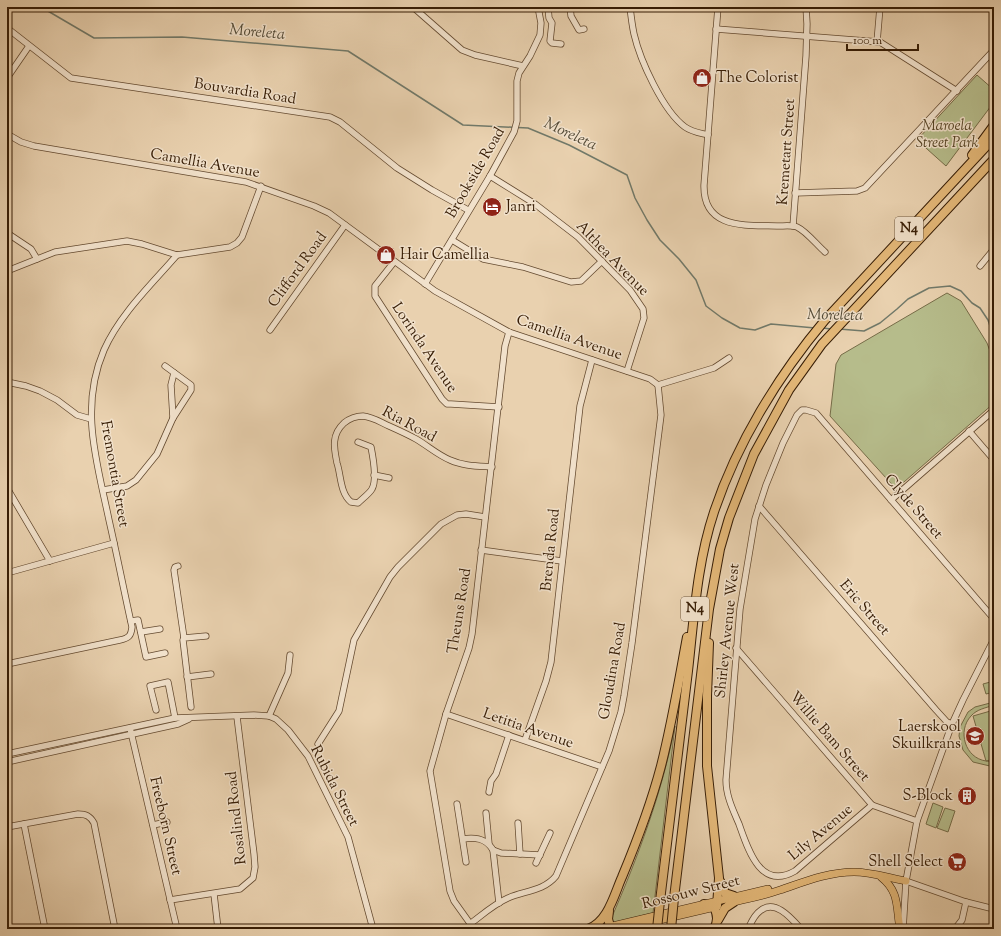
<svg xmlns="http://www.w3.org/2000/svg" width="1001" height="936" font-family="'Sorts Mill Goudy',serif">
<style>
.green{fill:#b6bc8b;stroke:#766c48}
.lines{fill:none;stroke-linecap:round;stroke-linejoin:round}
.stream{stroke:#717969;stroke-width:1.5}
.minor-casing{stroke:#644a30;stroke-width:7}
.major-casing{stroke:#371d05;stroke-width:8}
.highway-casing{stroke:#371d05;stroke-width:10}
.minor{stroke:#f1e1cb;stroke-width:5.5}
.major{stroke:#e4b878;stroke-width:7}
.highway{stroke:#e4b878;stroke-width:8}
.highway-bridge-casing{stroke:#371d05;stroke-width:10;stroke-linecap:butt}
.highway-bridge{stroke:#e4b878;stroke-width:8}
.labels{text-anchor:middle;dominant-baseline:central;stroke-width:3;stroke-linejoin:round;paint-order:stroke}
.shield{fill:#f1e1cb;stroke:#6f5840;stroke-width:1}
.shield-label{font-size:14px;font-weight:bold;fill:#371d05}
.poi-label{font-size:15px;fill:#371d05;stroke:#f1e1cb;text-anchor:start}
.street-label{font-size:15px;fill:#371d05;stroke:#f1e1cb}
.park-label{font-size:15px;font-style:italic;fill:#574526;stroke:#f1e1cb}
.water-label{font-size:16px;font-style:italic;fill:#544b37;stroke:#f1e1cb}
</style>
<rect width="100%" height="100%" fill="#e9d1af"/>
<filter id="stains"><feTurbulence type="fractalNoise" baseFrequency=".005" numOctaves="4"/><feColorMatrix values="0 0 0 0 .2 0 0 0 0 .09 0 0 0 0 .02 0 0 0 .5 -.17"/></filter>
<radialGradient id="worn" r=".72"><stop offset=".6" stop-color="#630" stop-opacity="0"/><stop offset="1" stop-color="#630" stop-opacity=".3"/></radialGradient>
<g class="green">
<path d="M 977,75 L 994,90 L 994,102 L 946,166 L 917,140 Z"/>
<path d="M 947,293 L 961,301 L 987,343 L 994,362 L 994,403 L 896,489 L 830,416 L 836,364 L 841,355 Z"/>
<path d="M 994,681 L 994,692 L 986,694 L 983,684 Z"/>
<path d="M 994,702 L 994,705 C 986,708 977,709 971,716 C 957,731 965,758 986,761 L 973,716 L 994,710 L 994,759 L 986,761 L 994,762 L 994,767 L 973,762 L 963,750 L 959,736 L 960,727 L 968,712 L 975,707 Z"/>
<path d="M 675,726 L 653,913 L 612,923 L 611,919 C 638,857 662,793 675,726 Z"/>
<path d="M 933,803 L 943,807 L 936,828 L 926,824 Z"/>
<path d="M 945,808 L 955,811 L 948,832 L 937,828 Z"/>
</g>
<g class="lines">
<g class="stream">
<path d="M 41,7 L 94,38 L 182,37 L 348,51 L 463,125 L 528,128 L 569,145 L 627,175 L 635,198 L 647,220 L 660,240 L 679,259 L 696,280 L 706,306 L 722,318 L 740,328 L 755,330 L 771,324 L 815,328"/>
<path d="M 823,328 L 831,329"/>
<path d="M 839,329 L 864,331 L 880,323 L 897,309 L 908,299 L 929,288 L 950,286 L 961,291 L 972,303 L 980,308 L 988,320 L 994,338"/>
</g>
<defs>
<g id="minor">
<path d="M 413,7 L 462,50 L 475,55 L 523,66"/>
<path d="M 548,7 L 549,18 L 552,23 L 550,41 L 552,43 L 561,44"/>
<path d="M 570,7 L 571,16 L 579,30 L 584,29"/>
<path d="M 630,7 C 631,16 632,25 634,34 C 640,60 663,111 685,127 C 692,132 700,133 708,135"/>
<path d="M 718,7 L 704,185 C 703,230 746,225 779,226 C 784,226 792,225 797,227 C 806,231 817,245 825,252"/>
<path d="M 7,28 L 71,78 L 330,117 L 340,122 L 397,168 L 432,190 L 468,210"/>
<path d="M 716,29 L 880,42 L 957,91"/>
<path d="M 877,42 L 880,7"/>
<path d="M 7,78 L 29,46"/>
<path d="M 7,134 L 21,142 L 34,146 L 246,182 L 314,206 L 329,213 L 435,291 L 509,332 L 650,379 L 658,385"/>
<path d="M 490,176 L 535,204 L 578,237 L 630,290 L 643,309 L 644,318 L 627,371"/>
<path d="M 795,193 L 857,191 L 865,188 L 994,50"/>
<path d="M 793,226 L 806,56 L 807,24 L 806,7"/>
<path d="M 7,233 L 31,249 L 37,259"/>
<path d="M 452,240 L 483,259 L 523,267 L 571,282 L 581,281 L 602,261"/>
<path d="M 394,262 L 375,286 L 375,296 L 442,399 L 447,404 L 451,404 L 499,407"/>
<path d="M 980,266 L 994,249"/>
<path d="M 7,271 L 55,252 L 127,241 L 142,244 L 177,255 L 230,247 L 237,243 L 242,237 L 261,186"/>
<path d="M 425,284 L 490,176 L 514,132 L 517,121 L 517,81 L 519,73 L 530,56 L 540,35 L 541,23 L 538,7"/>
<path d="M 270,330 L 345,225"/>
<path d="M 7,382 L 26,386 L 40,391 L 57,400 L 77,415 L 91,419"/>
<path d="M 658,385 L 714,368 L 729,358"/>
<path d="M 173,418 L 171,385 L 174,373"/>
<path d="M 969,431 L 994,460"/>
<path d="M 358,442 L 371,447 C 373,457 377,480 372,489 C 369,494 362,499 358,503 L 351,502 C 340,493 341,475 337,463 C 334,448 331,435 344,423 C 349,419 356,416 363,416 C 373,417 380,422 389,426 C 398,430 407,434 416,439 C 428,446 438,455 450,460 C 463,466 478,466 492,467"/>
<path d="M 374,475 L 389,478"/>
<path d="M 7,488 L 50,561"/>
<path d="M 103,490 L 127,486 L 136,480 L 157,454 L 173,418 L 191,390 L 191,385 L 165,366"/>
<path d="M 891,500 L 994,410"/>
<path d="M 759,506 L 936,710 L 947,722 L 952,724"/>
<path d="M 481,550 L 562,561"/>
<path d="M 178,566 L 175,567 L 174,570 L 184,638"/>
<path d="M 7,573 L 114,543"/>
<path d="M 131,621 L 138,620 L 146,657 L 165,653"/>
<path d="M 141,632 L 160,629"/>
<path d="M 736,648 L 872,805 L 917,821"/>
<path d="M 7,664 L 120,640 C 129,638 131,636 132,627 C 124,591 117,555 109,520 C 97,462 79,408 104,350 C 120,314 152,284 177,255"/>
<path d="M 187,677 L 211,674"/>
<path d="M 191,707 L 183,640 L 184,638 L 206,636"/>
<path d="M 156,710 L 150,686 L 168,682 L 175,718"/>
<path d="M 446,714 L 602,767"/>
<path d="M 269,716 L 288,673 L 290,655"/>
<path d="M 130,728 L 177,929"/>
<path d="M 525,740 L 546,681 L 551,662 L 580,406 L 592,360"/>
<path d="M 318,744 L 339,711 L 354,640 L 390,577 L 398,567 L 441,524 L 457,515 L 466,514 L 485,517"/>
<path d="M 7,754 L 175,718 L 254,715 L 269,716 L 276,719 L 288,730 L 308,756 L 348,837 L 373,929"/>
<path d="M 7,762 L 178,724 L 189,719"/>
<path d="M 489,792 L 491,781 L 496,774 L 509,735"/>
<path d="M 457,804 L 466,862"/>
<path d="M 872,805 L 795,871 C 760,891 748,849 739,824 C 733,810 726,796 726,780 L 740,609 L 755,519 L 766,485 L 783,443 L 797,415 L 802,410 L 806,410 L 816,413 L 994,619"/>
<path d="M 486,813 L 489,844"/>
<path d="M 518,823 L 520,854"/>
<path d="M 24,824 L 45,929"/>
<path d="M 153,825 L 167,822"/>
<path d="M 7,827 L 78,814 C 86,814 90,816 94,823 L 115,929"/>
<path d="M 463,839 C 475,837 486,838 493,850 L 501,853 L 540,855"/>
<path d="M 493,850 L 499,903"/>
<path d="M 536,863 L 550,833"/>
<path d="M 906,881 L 966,902 L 994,909"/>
<path d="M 214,894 L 218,929"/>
<path d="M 170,900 L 240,889 L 253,878 L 255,867 L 254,854 L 237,717"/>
<path d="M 470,924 C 482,915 494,904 508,898 C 524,891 544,891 556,876 L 609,751 L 621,712 L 624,696 L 632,643 L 661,415 L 658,385"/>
<path d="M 474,929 L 454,901 L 450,891 L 430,771 L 446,714 L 469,648 L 472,634 L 505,346 L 509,332"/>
<path d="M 748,929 C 751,923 754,915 760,911 C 775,898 792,919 801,929"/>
<path d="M 903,929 L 906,881 L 917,821 L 952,724 L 963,700 L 994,639"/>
<path d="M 955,929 L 962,920 L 966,902"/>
</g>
<g id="major">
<path d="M 881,877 C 900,892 896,908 900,929"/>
<path d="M 729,903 C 746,899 763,896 780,890 C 804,882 828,872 854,872 C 871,872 889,878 906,881"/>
<path d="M 600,929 L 768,889"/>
<path d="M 621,929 L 715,907"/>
</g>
<g id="highway">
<path d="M 972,155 L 994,125"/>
<path d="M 709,643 L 707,696 L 707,766 L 719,878 L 717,906"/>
<path d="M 720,881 L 725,893 L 734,896"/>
<path d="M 674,898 L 709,609 L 720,549 L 729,518 L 754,454 L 789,390 L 822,344 L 994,159"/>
<path d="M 660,901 C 669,824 679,748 688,671 C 694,618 697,563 714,512 C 737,443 778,376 825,320 L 994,138"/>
<path d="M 704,904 L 714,907 C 718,916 718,921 714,929"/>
<path d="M 718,920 L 725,908 L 734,902"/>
<path d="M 610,926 L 620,929"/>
<path d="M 588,929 C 608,922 614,895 622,877 C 637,841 651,804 661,766 C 672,723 679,680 687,637"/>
<path d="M 608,929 L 610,926 L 608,919 L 609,911"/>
</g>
</defs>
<use href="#minor" class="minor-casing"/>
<use href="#major" class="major-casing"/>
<use href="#highway" class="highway-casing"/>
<use href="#minor" class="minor"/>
<use href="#major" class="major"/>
<use href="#highway" class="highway"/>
<defs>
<g id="highway-bridge">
<path d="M 657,929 L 660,901"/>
<path d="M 671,929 L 674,898"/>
</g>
</defs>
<use href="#highway-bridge" class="highway-bridge-casing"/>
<use href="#highway-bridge" class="highway-bridge"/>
</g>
<defs>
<symbol id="shop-disc" viewBox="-11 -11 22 22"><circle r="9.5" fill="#8f2418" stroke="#f1e1cb"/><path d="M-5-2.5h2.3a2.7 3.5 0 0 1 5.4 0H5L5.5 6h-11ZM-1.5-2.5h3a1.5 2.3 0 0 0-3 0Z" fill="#fff"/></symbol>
<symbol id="hotel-disc" viewBox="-11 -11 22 22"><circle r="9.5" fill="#8f2418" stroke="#f1e1cb"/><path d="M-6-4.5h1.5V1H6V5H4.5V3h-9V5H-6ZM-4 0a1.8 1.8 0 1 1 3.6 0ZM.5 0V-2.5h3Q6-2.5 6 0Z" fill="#fff"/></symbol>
<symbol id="school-disc" viewBox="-11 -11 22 22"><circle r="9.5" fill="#8f2418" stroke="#f1e1cb"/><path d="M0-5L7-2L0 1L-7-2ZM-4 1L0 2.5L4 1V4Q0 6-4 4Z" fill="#fff"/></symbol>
<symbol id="building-disc" viewBox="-11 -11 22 22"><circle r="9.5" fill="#8f2418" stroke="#f1e1cb"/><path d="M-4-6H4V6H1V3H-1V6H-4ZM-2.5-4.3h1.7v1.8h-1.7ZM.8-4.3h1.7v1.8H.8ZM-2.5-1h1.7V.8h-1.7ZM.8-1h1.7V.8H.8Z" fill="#fff"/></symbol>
<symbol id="supermarket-disc" viewBox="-11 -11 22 22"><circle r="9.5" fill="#8f2418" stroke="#f1e1cb"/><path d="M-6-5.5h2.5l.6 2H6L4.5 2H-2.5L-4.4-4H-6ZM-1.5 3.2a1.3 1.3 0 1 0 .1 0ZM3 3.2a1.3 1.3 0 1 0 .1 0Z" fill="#fff"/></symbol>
</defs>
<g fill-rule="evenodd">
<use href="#shop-disc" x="691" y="67" width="22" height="22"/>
<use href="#hotel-disc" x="481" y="196" width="22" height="22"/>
<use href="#shop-disc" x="375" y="244" width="22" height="22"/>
<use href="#school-disc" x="964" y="725" width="22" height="22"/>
<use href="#building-disc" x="956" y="785" width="22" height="22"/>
<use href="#supermarket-disc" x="946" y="851" width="22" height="22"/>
</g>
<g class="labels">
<g class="shield">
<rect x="895" y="217" width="28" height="24" rx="3"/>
<rect x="681" y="597" width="28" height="24" rx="3"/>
</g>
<g class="shield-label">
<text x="909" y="229">N4</text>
<text x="695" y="609">N4</text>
</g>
<g class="poi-label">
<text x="716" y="78">The Colorist</text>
<text x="506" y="207">Janri</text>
<text x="400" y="255">Hair Camellia</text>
<text x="961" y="727" text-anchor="end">Laerskool<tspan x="961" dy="17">Skuilkrans</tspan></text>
<text x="953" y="796" text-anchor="end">S-Block</text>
<text x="943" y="862" text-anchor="end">Shell Select</text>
</g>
<g class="street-label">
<text transform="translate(245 92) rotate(9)">Bouvardia Road</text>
<text transform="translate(787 152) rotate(-86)">Kremetart Street</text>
<text transform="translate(205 164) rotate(10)">Camellia Avenue</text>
<text transform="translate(476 173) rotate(-60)">Brookside Road</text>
<text transform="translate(612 259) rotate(46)">Althea Avenue</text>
<text transform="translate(298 270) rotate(-54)">Clifford Road</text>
<text transform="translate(569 338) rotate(19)">Camellia Avenue</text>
<text transform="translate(424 348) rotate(56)">Lorinda Avenue</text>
<text transform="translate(409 425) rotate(28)">Ria Road</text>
<text transform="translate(114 474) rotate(80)">Fremontia Street</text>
<text transform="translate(913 507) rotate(49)">Clyde Street</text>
<text transform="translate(551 550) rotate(-84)">Brenda Road</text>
<text transform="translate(864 608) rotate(49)">Eric Street</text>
<text transform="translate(460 611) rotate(-81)">Theuns Road</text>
<text transform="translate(728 631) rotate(-84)">Shirley Avenue West</text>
<text transform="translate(613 671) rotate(-80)">Gloudina Road</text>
<text transform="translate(528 729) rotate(19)">Letitia Avenue</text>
<text transform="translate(829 737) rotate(49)">Willie Bam Street</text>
<text transform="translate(334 786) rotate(63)">Rubida Street</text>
<text transform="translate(237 818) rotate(-96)">Rosalind Road</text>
<text transform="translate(165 826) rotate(77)">Freeborn Street</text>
<text transform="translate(821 833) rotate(-40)">Lily Avenue</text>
<text transform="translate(691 893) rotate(-14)">Rossouw Street</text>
</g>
<g class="park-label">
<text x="947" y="126">Maroela<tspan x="947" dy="17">Street Park</tspan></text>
</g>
<g class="water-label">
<text transform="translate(257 33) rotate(5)">Moreleta</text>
<text transform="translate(570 135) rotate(25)">Moreleta</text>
<text transform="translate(835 316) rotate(1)">Moreleta</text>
</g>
</g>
<rect width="1001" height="936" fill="none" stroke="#e9d1af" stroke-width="24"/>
<rect x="8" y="8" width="985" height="920" fill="none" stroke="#371d05" stroke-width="2"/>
<rect x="12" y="12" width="977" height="912" fill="none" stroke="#371d05"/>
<path d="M847 44v6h71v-6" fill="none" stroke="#371d05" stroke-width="2"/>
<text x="853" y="44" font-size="12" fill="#371d05" stroke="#f1e1cb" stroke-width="3" paint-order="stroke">100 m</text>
<rect width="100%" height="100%" filter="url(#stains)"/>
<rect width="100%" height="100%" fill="url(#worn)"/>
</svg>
